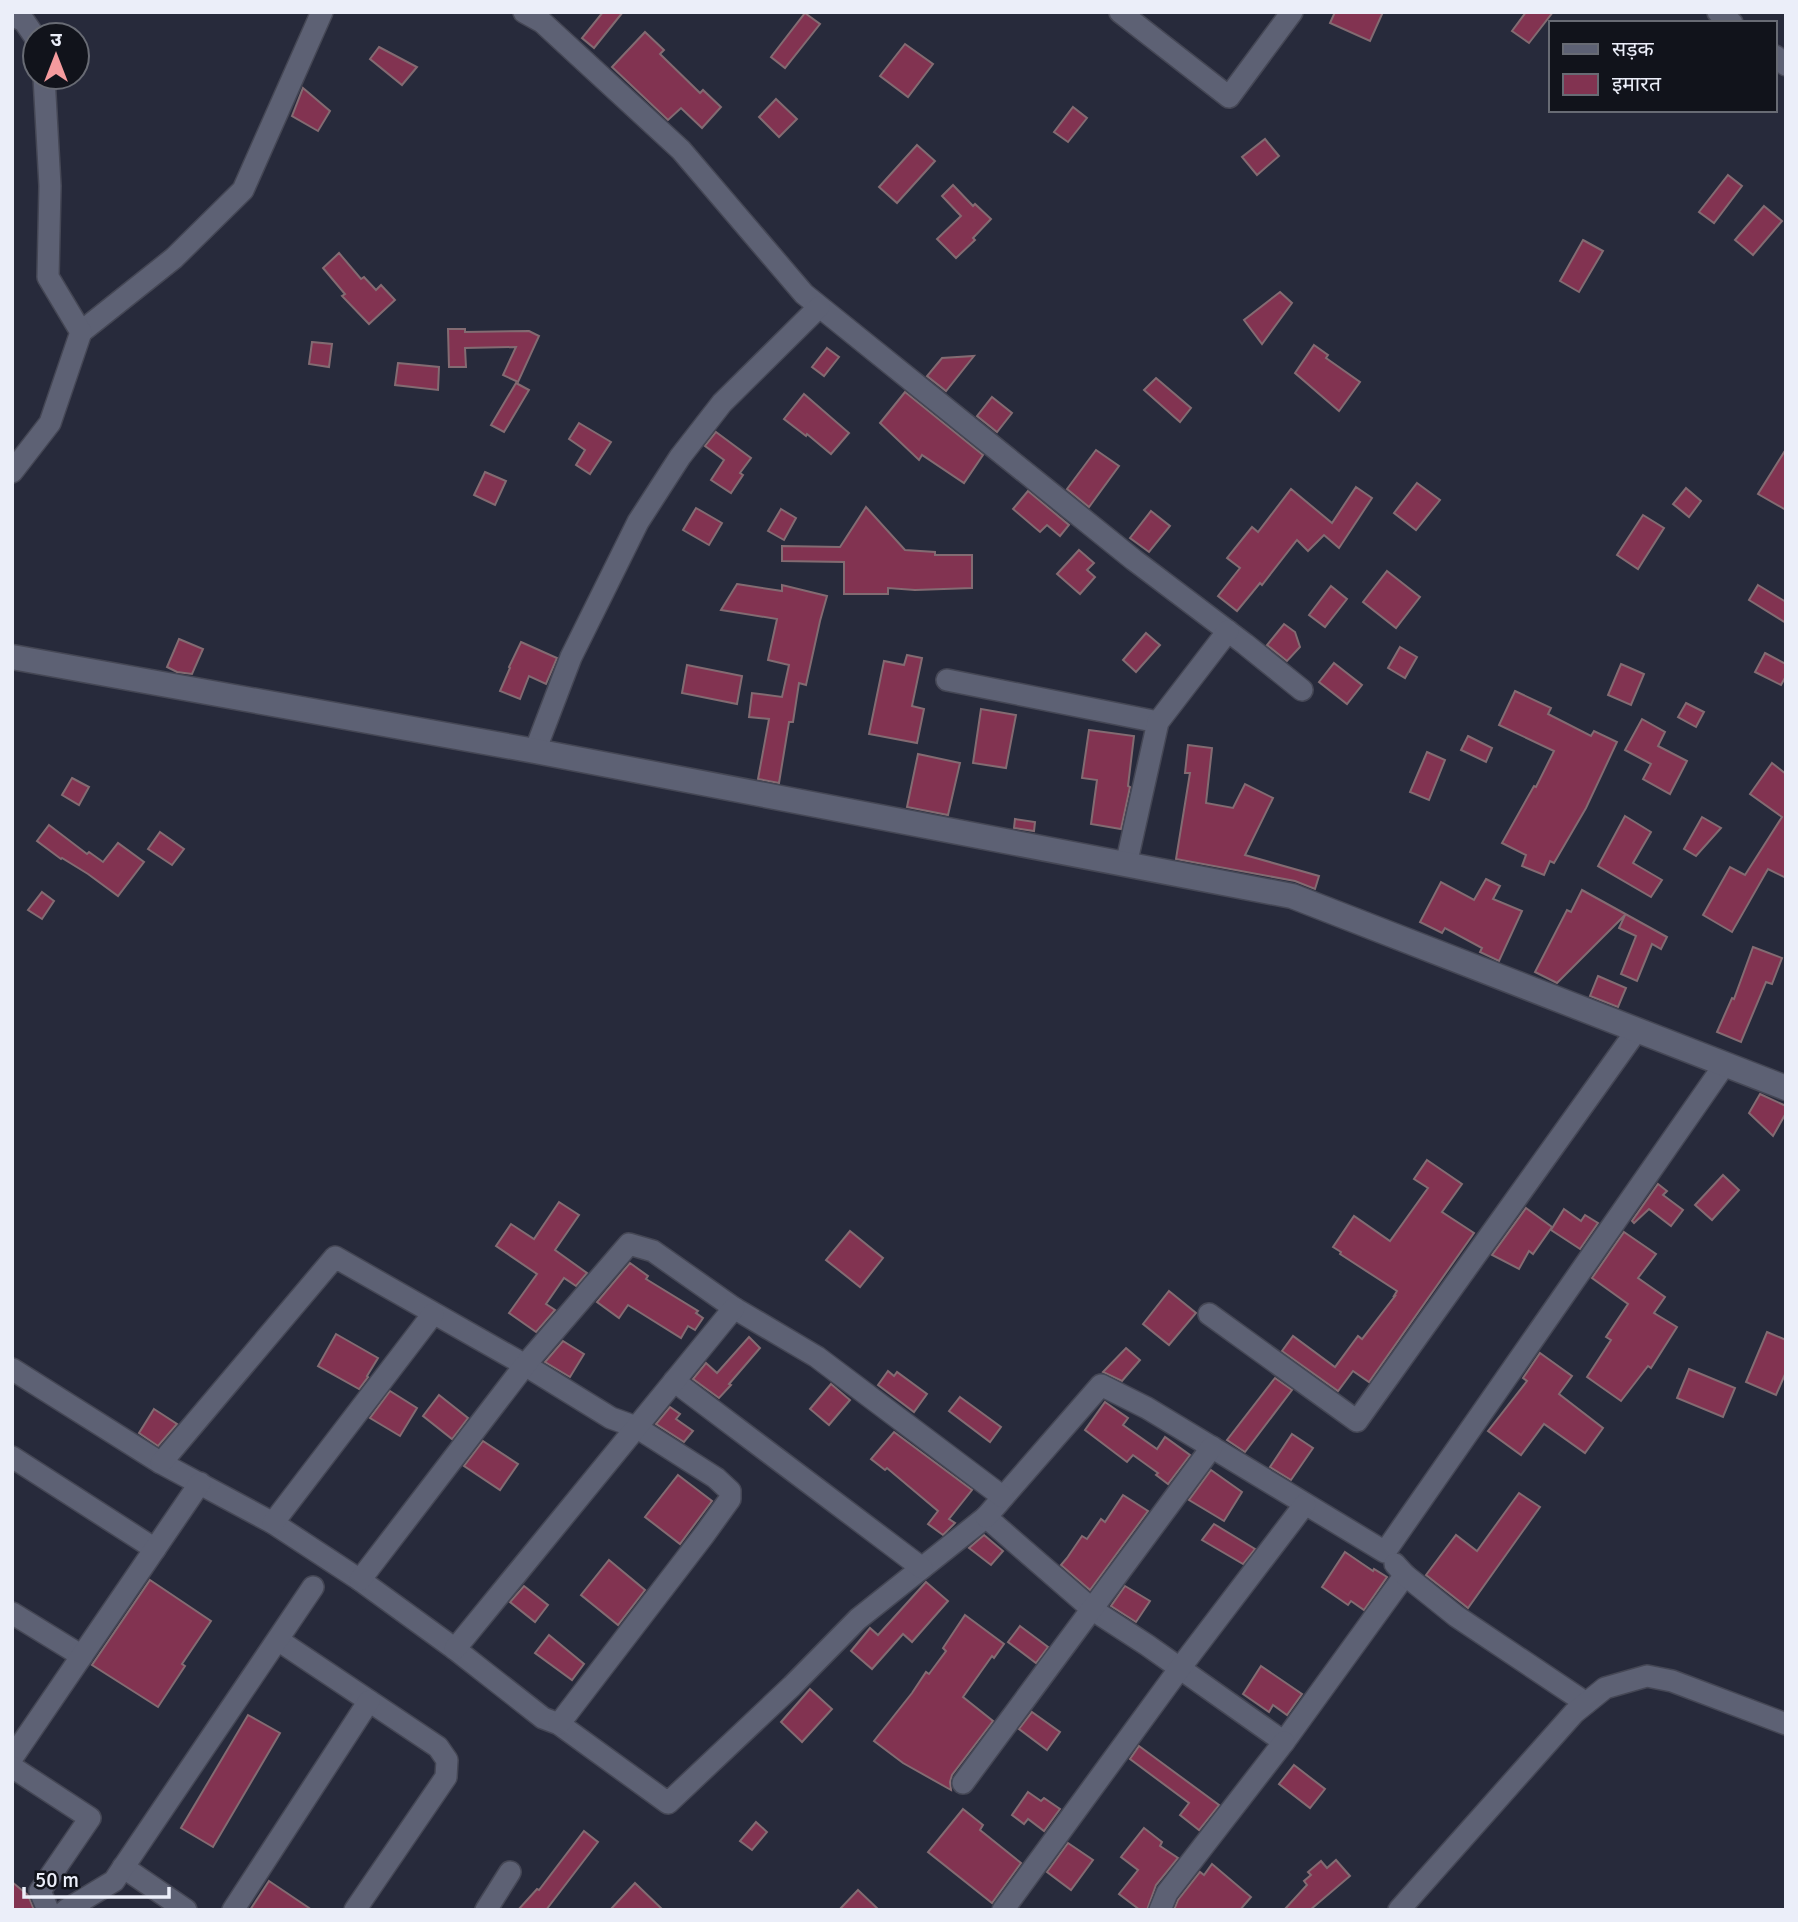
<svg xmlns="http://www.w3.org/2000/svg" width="1798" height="1922" font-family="Signika,'Noto Sans Devanagari',sans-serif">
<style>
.building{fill:#823351;stroke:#836b72;stroke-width:2}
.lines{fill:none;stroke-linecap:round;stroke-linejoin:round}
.minor-casing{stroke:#454755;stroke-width:24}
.tertiary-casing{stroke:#454755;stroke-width:27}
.minor{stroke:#5d6174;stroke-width:21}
.tertiary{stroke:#5d6174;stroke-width:24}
</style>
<rect width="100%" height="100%" fill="#272a3b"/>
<g class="building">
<path d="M 603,12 L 623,12 L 594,48 L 582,38 Z"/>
<path d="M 1335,12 L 1383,12 L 1370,41 L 1330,23 Z"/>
<path d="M 1526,12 L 1553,12 L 1529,43 L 1512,31 Z"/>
<path d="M 805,13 L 820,24 L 785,68 L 771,57 Z"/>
<path d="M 645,32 L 664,50 L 660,54 L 700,93 L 703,90 L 721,107 L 702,128 L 681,108 L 668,120 L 612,67 Z"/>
<path d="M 905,44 L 933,64 L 908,97 L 880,76 Z"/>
<path d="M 379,47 L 417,67 L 402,85 L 370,59 Z"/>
<path d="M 303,88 L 330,111 L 318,131 L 292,116 Z"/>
<path d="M 776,99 L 797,119 L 779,137 L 759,117 Z"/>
<path d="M 1073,107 L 1087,118 L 1068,142 L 1054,132 Z"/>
<path d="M 1265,139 L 1279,156 L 1257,175 L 1242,157 Z"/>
<path d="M 917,145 L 935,161 L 897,203 L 879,187 Z"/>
<path d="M 1728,175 L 1742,186 L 1714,223 L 1699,212 Z"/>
<path d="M 953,185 L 973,206 L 975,204 L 991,219 L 973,238 L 975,240 L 956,258 L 937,239 L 961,216 L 942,196 Z"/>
<path d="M 1764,206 L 1782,221 L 1753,255 L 1735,240 Z"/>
<path d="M 1583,240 L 1603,251 L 1579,292 L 1560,281 Z"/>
<path d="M 339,253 L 361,279 L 364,277 L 376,290 L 381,285 L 395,300 L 369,324 L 342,296 L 345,294 L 323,268 Z"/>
<path d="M 1280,292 L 1292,303 L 1262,344 L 1244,320 Z"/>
<path d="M 448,329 L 465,329 L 465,332 L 529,331 L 539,336 L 518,382 L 503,375 L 516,347 L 465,348 L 466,367 L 449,367 Z"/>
<path d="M 312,342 L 332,344 L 329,367 L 309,364 Z"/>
<path d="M 1314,345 L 1328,355 L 1326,358 L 1360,382 L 1339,411 L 1295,373 Z"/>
<path d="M 827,348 L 839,357 L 824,376 L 812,367 Z"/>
<path d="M 974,356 L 946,391 L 927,376 L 942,358 Z"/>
<path d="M 398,363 L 439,367 L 438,390 L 395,385 Z"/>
<path d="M 1156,378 L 1191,408 L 1180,422 L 1144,390 Z"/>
<path d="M 516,383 L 529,390 L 504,432 L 491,425 Z"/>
<path d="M 905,392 L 983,455 L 964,483 L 922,455 L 919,460 L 880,423 Z"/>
<path d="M 804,394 L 849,433 L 831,454 L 807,434 L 806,436 L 784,419 Z"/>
<path d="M 992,397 L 1012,413 L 997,432 L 977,416 Z"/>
<path d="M 579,423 L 611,442 L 590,474 L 576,465 L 585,450 L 569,439 Z"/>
<path d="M 716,432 L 751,458 L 740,473 L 743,475 L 731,493 L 711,480 L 724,460 L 705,446 Z"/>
<path d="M 1786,449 L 1786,510 L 1758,494 Z"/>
<path d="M 1096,450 L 1119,466 L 1089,507 L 1067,489 Z"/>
<path d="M 485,472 L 506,481 L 495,505 L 474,495 Z"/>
<path d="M 1417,483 L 1440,500 L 1416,530 L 1394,513 Z"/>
<path d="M 1356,487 L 1372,498 L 1339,548 L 1324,535 L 1308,551 L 1297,540 L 1262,585 L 1260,583 L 1237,611 L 1218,596 L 1240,568 L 1227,558 L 1252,527 L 1258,532 L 1291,489 L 1332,523 Z"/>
<path d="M 1686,488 L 1701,501 L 1689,517 L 1673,504 Z"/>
<path d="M 1028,491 L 1069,525 L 1060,536 L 1047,525 L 1040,532 L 1013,509 Z"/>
<path d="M 866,507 L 905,550 L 935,552 L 935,555 L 972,555 L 972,588 L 915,590 L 888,588 L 888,594 L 844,594 L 844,562 L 782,561 L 782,546 L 840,547 Z"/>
<path d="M 696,508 L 722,523 L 709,545 L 683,530 Z"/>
<path d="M 781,509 L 796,518 L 784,540 L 768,531 Z"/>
<path d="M 1151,511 L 1170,526 L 1149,552 L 1130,538 Z"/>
<path d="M 1643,515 L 1664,528 L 1638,569 L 1617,555 Z"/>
<path d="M 1079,550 L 1094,563 L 1087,570 L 1095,577 L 1080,594 L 1057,574 Z"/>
<path d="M 1387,571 L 1420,597 L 1396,628 L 1363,602 Z"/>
<path d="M 737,584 L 782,591 L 782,585 L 827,596 L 820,621 L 806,685 L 799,683 L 793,722 L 789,722 L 779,783 L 758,779 L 769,719 L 749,717 L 752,693 L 782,697 L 789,665 L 768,660 L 777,619 L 721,610 Z"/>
<path d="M 1758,585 L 1786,602 L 1786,623 L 1749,600 Z"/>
<path d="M 1331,586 L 1347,599 L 1325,627 L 1309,615 Z"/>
<path d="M 1284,624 L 1295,632 L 1300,647 L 1287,661 L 1267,645 Z"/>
<path d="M 1146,633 L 1160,645 L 1136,672 L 1123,660 Z"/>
<path d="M 179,639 L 203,649 L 192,674 L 177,672 L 167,667 Z"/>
<path d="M 521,642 L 557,658 L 546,684 L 529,676 L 520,699 L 500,691 L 510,668 L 509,667 Z"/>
<path d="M 1400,647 L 1417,657 L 1405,678 L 1388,668 Z"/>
<path d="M 1765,653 L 1786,664 L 1786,676 L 1781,685 L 1755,672 Z"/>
<path d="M 907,655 L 922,658 L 912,706 L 924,709 L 917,743 L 869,734 L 884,661 L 904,665 Z"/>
<path d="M 1334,663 L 1362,685 L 1347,704 L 1319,682 Z"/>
<path d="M 1621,664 L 1644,674 L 1631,705 L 1608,695 Z"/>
<path d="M 687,665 L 742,676 L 737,704 L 682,693 Z"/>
<path d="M 1515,691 L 1551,708 L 1548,714 L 1591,736 L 1594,731 L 1617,742 L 1586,808 L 1554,863 L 1550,861 L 1544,875 L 1522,866 L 1526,855 L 1502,843 L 1534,786 L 1536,787 L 1554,751 L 1499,725 Z"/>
<path d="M 1686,703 L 1704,712 L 1696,727 L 1678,717 Z"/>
<path d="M 981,709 L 1016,715 L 1006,768 L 973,763 Z"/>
<path d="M 1642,719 L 1665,732 L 1658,746 L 1687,761 L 1670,794 L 1643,779 L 1651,764 L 1625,750 Z"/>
<path d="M 1089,730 L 1134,736 L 1128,786 L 1130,787 L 1121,829 L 1091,824 L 1097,780 L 1082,778 Z"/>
<path d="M 1468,736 L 1492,748 L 1486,762 L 1461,750 Z"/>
<path d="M 1188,745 L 1212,748 L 1206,803 L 1233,808 L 1245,784 L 1273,798 L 1245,855 L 1319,876 L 1315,889 L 1295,881 L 1176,859 L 1190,773 L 1185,773 Z"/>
<path d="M 1427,752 L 1445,760 L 1429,800 L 1410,792 Z"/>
<path d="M 918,754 L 960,763 L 948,815 L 907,807 Z"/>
<path d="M 1772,763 L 1786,774 L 1786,878 L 1768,869 L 1732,932 L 1703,915 L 1730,867 L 1745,875 L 1782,817 L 1750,794 Z"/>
<path d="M 72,778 L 89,787 L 79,805 L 62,795 Z"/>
<path d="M 1625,816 L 1651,832 L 1633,863 L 1662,880 L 1651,897 L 1598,866 Z"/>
<path d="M 1702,817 L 1721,828 L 1696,856 L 1684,849 Z"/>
<path d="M 1015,819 L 1035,822 L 1034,831 L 1014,828 Z"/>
<path d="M 49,825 L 87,854 L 89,852 L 103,862 L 118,843 L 144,862 L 118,896 L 88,874 L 62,858 L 61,859 L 37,841 Z"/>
<path d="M 160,832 L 184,849 L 172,865 L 148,849 Z"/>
<path d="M 1486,879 L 1500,886 L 1493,899 L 1522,911 L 1499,961 L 1480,952 L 1482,948 L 1445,928 L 1442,933 L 1420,922 L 1441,882 L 1474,900 Z"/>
<path d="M 1582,890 L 1667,937 L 1661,949 L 1652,944 L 1637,981 L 1621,974 L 1636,936 L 1619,928 L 1625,915 L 1557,983 L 1535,972 L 1567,910 L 1571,912 Z"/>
<path d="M 42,892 L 54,901 L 42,919 L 28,910 Z"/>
<path d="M 1753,947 L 1782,958 L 1772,984 L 1766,982 L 1741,1042 L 1717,1032 L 1732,998 L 1734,999 Z"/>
<path d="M 1598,976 L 1626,988 L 1618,1007 L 1590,996 Z"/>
<path d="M 1760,1094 L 1786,1106 L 1786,1113 L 1773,1136 L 1749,1113 Z"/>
<path d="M 1427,1160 L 1462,1184 L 1442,1212 L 1474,1233 L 1369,1382 L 1353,1371 L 1338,1391 L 1282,1351 L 1293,1336 L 1335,1367 L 1358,1336 L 1362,1339 L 1395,1296 L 1394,1296 L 1397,1291 L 1340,1254 L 1341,1252 L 1333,1247 L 1354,1216 L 1390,1241 L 1428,1188 L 1414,1179 Z"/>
<path d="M 1723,1175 L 1739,1190 L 1712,1220 L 1695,1205 Z"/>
<path d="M 1658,1184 L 1667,1191 L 1663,1195 L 1683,1210 L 1671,1226 L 1649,1209 L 1634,1223 L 1632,1221 Z"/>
<path d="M 559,1202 L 579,1215 L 555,1250 L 587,1273 L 576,1286 L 564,1278 L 546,1304 L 555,1310 L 536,1332 L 509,1313 L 537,1274 L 496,1246 L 511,1224 L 534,1239 Z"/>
<path d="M 1526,1208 L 1552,1227 L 1533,1254 L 1529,1251 L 1519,1269 L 1492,1255 Z"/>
<path d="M 1564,1209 L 1581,1221 L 1585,1215 L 1598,1223 L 1580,1249 L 1551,1230 Z"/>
<path d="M 850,1231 L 883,1258 L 860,1287 L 826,1260 Z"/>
<path d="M 1624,1232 L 1656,1254 L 1638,1278 L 1665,1297 L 1654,1313 L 1677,1327 L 1651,1368 L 1648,1366 L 1621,1401 L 1587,1377 L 1611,1340 L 1606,1337 L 1628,1304 L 1592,1278 Z"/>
<path d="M 630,1263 L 648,1276 L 646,1279 L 698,1311 L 696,1313 L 703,1318 L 695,1330 L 688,1326 L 681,1338 L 628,1305 L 619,1318 L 597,1302 Z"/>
<path d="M 1169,1291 L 1196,1313 L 1169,1345 L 1143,1324 Z"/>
<path d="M 1767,1332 L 1786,1340 L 1786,1372 L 1776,1395 L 1746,1382 Z"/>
<path d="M 336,1334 L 378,1358 L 367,1376 L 368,1377 L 359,1389 L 318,1366 Z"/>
<path d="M 749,1337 L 760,1348 L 729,1384 L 731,1385 L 719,1398 L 693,1379 L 706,1363 L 717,1373 Z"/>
<path d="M 563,1341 L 584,1354 L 570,1377 L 545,1362 Z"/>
<path d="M 1126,1348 L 1140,1360 L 1122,1381 L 1103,1372 Z"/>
<path d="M 1540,1353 L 1572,1376 L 1559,1394 L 1603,1428 L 1585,1453 L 1544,1424 L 1521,1455 L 1488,1431 L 1527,1381 L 1523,1378 Z"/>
<path d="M 1689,1369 L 1735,1388 L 1723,1417 L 1677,1398 Z"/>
<path d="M 888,1371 L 894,1376 L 897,1372 L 927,1394 L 914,1412 L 878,1385 Z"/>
<path d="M 1275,1378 L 1292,1390 L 1245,1452 L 1227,1440 Z"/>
<path d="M 831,1384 L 850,1400 L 829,1425 L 810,1409 Z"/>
<path d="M 390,1391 L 417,1408 L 400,1436 L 370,1418 Z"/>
<path d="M 439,1395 L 468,1418 L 452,1439 L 423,1416 Z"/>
<path d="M 960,1397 L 1001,1427 L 990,1442 L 949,1411 Z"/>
<path d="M 1105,1402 L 1128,1418 L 1123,1425 L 1157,1449 L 1165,1437 L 1190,1455 L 1168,1484 L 1156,1475 L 1158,1473 L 1133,1455 L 1127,1462 L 1085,1430 Z"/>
<path d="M 670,1407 L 680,1414 L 676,1419 L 693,1431 L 684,1442 L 656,1424 Z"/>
<path d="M 154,1409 L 177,1424 L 158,1446 L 139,1433 Z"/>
<path d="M 894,1432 L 972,1490 L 949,1519 L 955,1523 L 943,1535 L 928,1524 L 938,1511 L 887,1468 L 885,1470 L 871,1459 Z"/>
<path d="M 1292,1434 L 1313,1448 L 1291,1480 L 1270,1467 Z"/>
<path d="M 483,1441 L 518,1464 L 500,1490 L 464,1466 Z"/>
<path d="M 1211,1470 L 1242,1492 L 1224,1521 L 1189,1500 Z"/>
<path d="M 678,1475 L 712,1501 L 680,1544 L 645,1517 Z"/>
<path d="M 1519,1493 L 1540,1507 L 1468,1608 L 1426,1575 L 1456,1535 L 1477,1551 Z"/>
<path d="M 1123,1495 L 1148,1511 L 1090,1590 L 1061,1565 L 1067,1558 L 1082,1536 L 1087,1539 L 1101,1519 L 1105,1522 Z"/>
<path d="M 1214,1524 L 1255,1549 L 1243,1564 L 1202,1540 Z"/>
<path d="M 984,1535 L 1003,1551 L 991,1565 L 969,1548 Z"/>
<path d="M 1345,1552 L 1373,1571 L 1374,1569 L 1387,1577 L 1364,1610 L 1351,1601 L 1348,1605 L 1322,1587 Z"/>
<path d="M 609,1560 L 645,1590 L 618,1625 L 581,1595 Z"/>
<path d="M 150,1580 L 211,1621 L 182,1664 L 185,1666 L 158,1707 L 92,1665 Z"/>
<path d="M 926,1582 L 948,1601 L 912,1642 L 903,1634 L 872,1669 L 851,1651 L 870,1628 L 878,1635 Z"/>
<path d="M 524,1586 L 548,1605 L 535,1622 L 510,1602 Z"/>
<path d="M 1125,1586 L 1150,1601 L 1136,1622 L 1111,1606 Z"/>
<path d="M 965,1615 L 1004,1644 L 994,1658 L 992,1656 L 963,1697 L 993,1721 L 952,1775 L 950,1782 L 951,1790 L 903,1763 L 874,1741 L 912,1693 L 926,1672 L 929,1674 L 946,1651 L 943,1648 Z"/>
<path d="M 1020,1626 L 1048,1647 L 1036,1663 L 1008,1642 Z"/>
<path d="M 549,1635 L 584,1664 L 572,1680 L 535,1653 Z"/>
<path d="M 1261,1666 L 1302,1694 L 1287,1715 L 1273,1705 L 1269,1712 L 1243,1694 Z"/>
<path d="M 810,1689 L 832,1709 L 802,1742 L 781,1722 Z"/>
<path d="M 1032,1712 L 1060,1732 L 1047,1750 L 1019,1729 Z"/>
<path d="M 248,1715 L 280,1733 L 213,1847 L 181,1828 Z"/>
<path d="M 1139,1746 L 1219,1805 L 1199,1830 L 1180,1815 L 1189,1803 L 1130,1759 Z"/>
<path d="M 1294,1765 L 1325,1789 L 1310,1808 L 1279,1784 Z"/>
<path d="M 1028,1792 L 1041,1801 L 1044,1798 L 1060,1809 L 1044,1831 L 1028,1819 L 1024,1824 L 1012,1815 Z"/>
<path d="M 963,1809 L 983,1825 L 980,1830 L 1021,1863 L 992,1903 L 928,1852 Z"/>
<path d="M 756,1822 L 767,1832 L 752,1850 L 740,1841 Z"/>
<path d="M 1144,1828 L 1162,1842 L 1160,1846 L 1178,1858 L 1156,1885 L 1147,1910 L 1140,1910 L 1119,1894 L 1138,1870 L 1121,1857 Z"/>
<path d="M 584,1831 L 598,1842 L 546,1910 L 518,1910 L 537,1889 L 539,1890 Z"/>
<path d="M 1068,1843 L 1093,1860 L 1071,1890 L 1047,1872 Z"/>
<path d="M 1336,1860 L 1350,1876 L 1310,1910 L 1284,1910 L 1307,1885 L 1304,1881 L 1311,1875 L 1308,1872 L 1321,1861 L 1327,1868 Z"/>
<path d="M 1212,1864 L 1251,1897 L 1240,1910 L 1174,1910 L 1178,1900 L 1200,1872 L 1204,1875 Z"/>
<path d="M 269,1881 L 312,1910 L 250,1910 Z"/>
<path d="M 12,1882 L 28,1895 L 34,1910 L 12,1910 Z"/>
<path d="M 635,1883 L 663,1910 L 610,1910 Z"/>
<path d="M 858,1890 L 879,1910 L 839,1910 Z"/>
</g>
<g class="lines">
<defs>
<g id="minor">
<path d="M 524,12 L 542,22 L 681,150 L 804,294 L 1134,560 L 1245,644 L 1302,690"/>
<path d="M 1120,12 L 1229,97 L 1292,12"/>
<path d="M 1718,12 L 1732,23"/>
<path d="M 12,15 L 24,21 L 35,37"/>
<path d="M 1775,56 L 1786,65"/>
<path d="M 81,332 L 174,258 L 243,190 L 322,12"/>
<path d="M 12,472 L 50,423 L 81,332 L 48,277 L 50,186 L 44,77"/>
<path d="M 947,680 L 1158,722"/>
<path d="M 535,751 L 571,657 L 638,522 L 680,457 L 722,403 L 819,307"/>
<path d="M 1126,865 L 1158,722 L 1228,631"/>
<path d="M 1209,1314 L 1357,1421 L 1637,1030"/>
<path d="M 12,1369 L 161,1463 L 273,1523 L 360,1580 L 455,1649 L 543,1718 L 559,1724 L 668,1803 L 792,1686 L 858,1619 L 986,1517 L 1093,1610 L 1147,1645 L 1284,1742 L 1405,1575"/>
<path d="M 674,1381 L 922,1568"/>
<path d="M 12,1457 L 155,1549"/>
<path d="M 161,1463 L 335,1257 L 525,1365 L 611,1418 L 636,1427 L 716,1478 L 730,1491 L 730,1499 L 704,1535 L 559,1724"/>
<path d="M 986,1517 L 1101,1385 L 1147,1408 L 1385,1552 L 1725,1064"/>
<path d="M 273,1523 L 433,1314"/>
<path d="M 1395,1564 L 1405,1575 L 1456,1616 L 1586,1703"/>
<path d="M 360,1580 L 525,1365 L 629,1244 L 653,1251 L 734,1308 L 817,1357 L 1003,1497"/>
<path d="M 12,1613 L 82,1656"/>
<path d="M 278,1640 L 438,1747 L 447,1760 L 446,1777 L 355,1910"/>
<path d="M 455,1649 L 734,1308"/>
<path d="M 12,1758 L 200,1483"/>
<path d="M 12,1767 L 90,1818 L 40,1891 L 48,1910"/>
<path d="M 963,1783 L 1212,1447"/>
<path d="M 123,1867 L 186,1910"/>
<path d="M 66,1910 L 114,1881 L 313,1587"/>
<path d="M 233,1910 L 369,1701"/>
<path d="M 486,1910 L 510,1872"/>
<path d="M 1003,1910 L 1180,1668 L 1305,1504"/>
<path d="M 1160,1910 L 1167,1893 L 1284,1742"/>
<path d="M 1399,1910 L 1574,1713 L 1605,1688 L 1647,1676 L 1672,1681 L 1786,1724"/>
</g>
<path id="tertiary" d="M 12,657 L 535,751 L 1292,896 L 1786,1088"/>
</defs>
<use href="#minor" class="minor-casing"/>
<use href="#tertiary" class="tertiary-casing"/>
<use href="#minor" class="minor"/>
<use href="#tertiary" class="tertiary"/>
</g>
<rect width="1798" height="1922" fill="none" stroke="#ebeef9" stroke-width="28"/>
<rect x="1549" y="21" width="228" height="91" fill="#11131b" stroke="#686b74" stroke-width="2"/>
<rect x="1563" y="44" width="35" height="10" fill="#5d6174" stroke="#686b74" stroke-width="2"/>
<text x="1612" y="56" font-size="21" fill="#ebeef9">सड़क</text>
<rect x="1563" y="74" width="35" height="21" fill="#823351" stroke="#686b74" stroke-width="2"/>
<text x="1612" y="91" font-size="21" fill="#ebeef9">इमारत</text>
<g transform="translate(56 56)"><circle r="33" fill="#11131b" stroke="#686b74" stroke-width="2"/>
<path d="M0-5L12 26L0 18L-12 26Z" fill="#f59b9e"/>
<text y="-10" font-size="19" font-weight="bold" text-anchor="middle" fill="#ebeef9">उ</text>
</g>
<path d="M24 1887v10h145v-10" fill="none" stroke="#ebeef9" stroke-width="3.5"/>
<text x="35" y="1887" font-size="21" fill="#ebeef9" stroke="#11131b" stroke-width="5" paint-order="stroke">50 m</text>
</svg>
